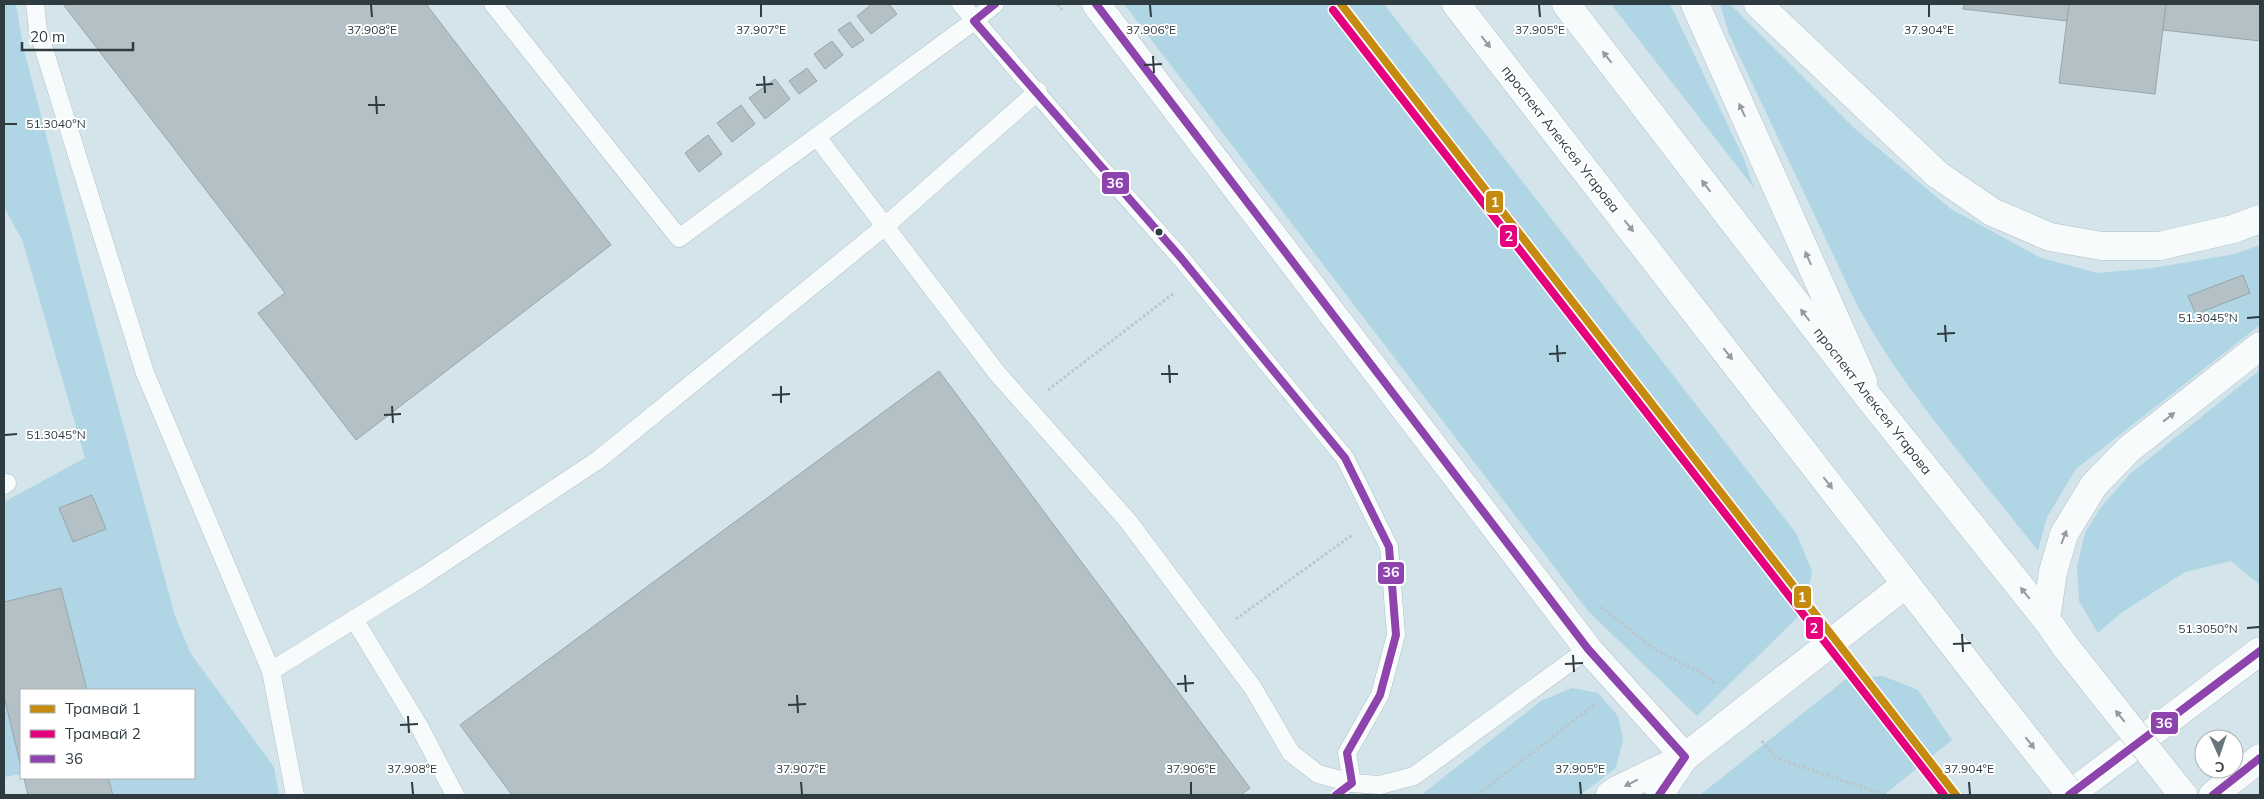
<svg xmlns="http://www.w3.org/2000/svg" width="2264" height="799" font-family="Mulish,sans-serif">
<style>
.green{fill:#b0d5e4}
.building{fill:#b3c0c6;stroke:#98a5aa}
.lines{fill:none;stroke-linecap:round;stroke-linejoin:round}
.lane-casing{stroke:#b3c0c5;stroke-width:19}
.street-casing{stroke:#b3c0c5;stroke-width:29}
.secondary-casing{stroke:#b3c0c5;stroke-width:29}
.primary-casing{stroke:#b3c0c5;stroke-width:29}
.path{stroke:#bdc4c6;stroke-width:3;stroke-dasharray:2.5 2.5;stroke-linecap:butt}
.lane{stroke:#f8fbfc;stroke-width:18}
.street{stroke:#f8fbfc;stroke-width:28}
.secondary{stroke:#f8fbfc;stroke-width:28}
.primary{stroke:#f8fbfc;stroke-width:28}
.primary-bridge-casing{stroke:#b3c0c5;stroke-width:29;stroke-linecap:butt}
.primary-bridge{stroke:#f8fbfc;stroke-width:28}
.bus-1-casing{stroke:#fff;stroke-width:11}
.bus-1{stroke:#8e44ad;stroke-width:8}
.tram-1-casing{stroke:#fff;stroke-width:11}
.tram-2-casing{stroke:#fff;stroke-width:11}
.tram-1{stroke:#c58b10;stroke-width:8}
.tram-2{stroke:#e5007d;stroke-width:8}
.oneway{fill:#939b9e}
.ticks{fill:none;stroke:#2e3b40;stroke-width:2}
.bus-dot{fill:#2e3b40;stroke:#fff;stroke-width:2}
.labels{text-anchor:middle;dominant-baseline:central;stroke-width:4;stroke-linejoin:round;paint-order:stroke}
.street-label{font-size:14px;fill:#2e3b40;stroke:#fff}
.ticks-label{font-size:12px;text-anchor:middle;fill:#2e3b40;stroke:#fff;stroke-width:4;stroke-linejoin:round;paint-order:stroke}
.line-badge{stroke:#fff;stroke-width:2}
.badge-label{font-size:14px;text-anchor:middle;font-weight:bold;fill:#fff}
</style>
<rect width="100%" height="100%" fill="#d3e4eb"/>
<g class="green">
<path d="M 4,4 L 16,4 L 23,46 L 81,270 L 175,616 L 191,654 L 274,767 L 279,795 L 113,795 L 108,778 L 194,778 L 194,690 L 87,690 L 61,588 L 4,602 L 4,502 L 85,458 L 23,242 L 4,207 Z"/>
<path d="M 1124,4 L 1384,4 L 1796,533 L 1812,571 L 1805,610 L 1697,716 L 1588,611 Z"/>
<path d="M 1611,4 L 1670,4 L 1744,159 L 1754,188 Z"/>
<path d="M 1720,4 L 1730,4 L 1854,128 L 1951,209 L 2041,258 L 2098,273 L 2153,268 L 2235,254 L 2260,245 L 2260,325 L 2076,469 L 2047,517 L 2038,551 C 1976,471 1904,392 1856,303 L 1729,34 Z"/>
<path d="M 2260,370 L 2260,585 L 2231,561 L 2185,572 L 2121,613 L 2098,633 L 2079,601 L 2077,566 L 2085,533 L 2102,506 L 2130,474 Z"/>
<path d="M 1883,676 L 1918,690 L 1952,740 L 1884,795 L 1700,795 L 1846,679 Z"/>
<path d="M 1572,688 L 1598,693 L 1618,716 L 1623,740 L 1616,768 L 1580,795 L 1421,795 L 1541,701 Z"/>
<path d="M 4,696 L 21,767 L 21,774 L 4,777 Z"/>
</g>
<g class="building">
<path d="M 63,4 L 426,4 L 611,245 L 356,440 L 258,313 L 285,293 Z"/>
<path d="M 872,4 L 889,4 L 897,14 L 871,34 L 857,16 Z"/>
<path d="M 1964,4 L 2069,4 L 2067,21 L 1963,9 Z"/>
<path d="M 2069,4 L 2166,4 L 2155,94 L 2059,83 Z"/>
<path d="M 2166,4 L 2260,4 L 2260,41 L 2163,30 Z"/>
<path d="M 850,22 L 864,40 L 852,48 L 838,30 Z"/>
<path d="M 832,41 L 843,55 L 825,69 L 814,54 Z"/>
<path d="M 807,68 L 817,81 L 799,94 L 789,81 Z"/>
<path d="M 775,79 L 790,99 L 765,119 L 749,98 Z"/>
<path d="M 741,105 L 755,124 L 732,142 L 717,123 Z"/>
<path d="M 708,135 L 722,154 L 699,172 L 685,153 Z"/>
<path d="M 2243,275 L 2250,293 L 2196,314 L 2188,296 Z"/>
<path d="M 939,371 L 1250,788 L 1241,795 L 512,795 L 460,725 Z"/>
<path d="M 92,495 L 106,529 L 73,542 L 59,508 Z"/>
<path d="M 61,588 L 87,690 L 21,690 L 21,767 L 4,696 L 4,602 Z"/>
<path d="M 24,778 L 108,778 L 113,795 L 28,795 Z"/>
</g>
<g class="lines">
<defs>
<g id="lane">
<path d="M 35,4 L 38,30 L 145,373 L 271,671 L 295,795"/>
<path d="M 493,4 L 679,238 L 974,21 L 995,4"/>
<path d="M 961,4 L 1100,167 L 1181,258 L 1345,458 L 1389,547 L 1396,635 L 1380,695 L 1347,753 L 1352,783"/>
<path d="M 817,137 L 997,373 L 1128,521 L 1253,688 L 1291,753 L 1318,774 L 1352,783 L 1380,785 L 1414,776 L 1588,649"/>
<path d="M 4,485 L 7,483"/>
<path d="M 354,619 L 419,726 L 455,795"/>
<path d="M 271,671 L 422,577 L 598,460 L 884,227 L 1038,91"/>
</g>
<path id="street" d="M 1096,4 L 1588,649 L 1685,757"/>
<g id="secondary">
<path d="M 1695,4 L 1863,381"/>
<path d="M 1758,4 L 1938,175 L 1992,212 L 2050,237 L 2102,246 L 2160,246 L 2233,229 L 2260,219"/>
<path d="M 2046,619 L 2053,572 L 2064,534 L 2094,485 L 2129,449 L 2260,346"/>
<path d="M 1610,795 L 1617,790 L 1685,757 L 1906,584"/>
<path d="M 1659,795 L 1684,758"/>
<path d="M 2069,795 L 2260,651"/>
<path d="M 2213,795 L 2260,758"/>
</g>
<g id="primary">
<path d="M 1456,4 L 2000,705"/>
<path d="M 1566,4 L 1870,399 L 2046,619 L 2065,646"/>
</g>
</defs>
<use href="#lane" class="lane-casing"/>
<use href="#street" class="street-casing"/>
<use href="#secondary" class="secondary-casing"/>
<use href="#primary" class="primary-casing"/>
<g class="path">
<path d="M 1058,4 L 1062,10"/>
<path d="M 1048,390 L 1174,293"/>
<path d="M 1601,607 L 1654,649 L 1709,677 L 1715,685"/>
<path d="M 1236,619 L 1352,535"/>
<path d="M 1762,741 L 1776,758 L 1886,795"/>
<path d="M 1477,795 L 1594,705"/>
</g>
<use href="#lane" class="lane"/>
<use href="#street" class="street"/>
<use href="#secondary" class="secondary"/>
<use href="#primary" class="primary"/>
<defs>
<g id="primary-bridge">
<path d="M 2065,646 L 2183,795"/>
<path d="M 2000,705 L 2071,795"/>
</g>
</defs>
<use href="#primary-bridge" class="primary-bridge-casing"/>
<use href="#primary-bridge" class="primary-bridge"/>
<defs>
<g id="bus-1">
<path d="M 995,4 L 974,21 L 1181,258 L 1345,458 L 1389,547 L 1396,635 L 1380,695 L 1347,753 L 1352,783 L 1336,795"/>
<path d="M 1096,4 L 1588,649 L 1685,757 L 1659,795"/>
<path d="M 2069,795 L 2260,651"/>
<path d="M 2213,795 L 2260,758"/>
</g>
</defs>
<use href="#bus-1" class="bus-1-casing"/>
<use href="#bus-1" class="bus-1"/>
<defs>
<path id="tram-1" d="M 1341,4 L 1956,795"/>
<path id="tram-2" d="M 1333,10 L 1944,795"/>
</defs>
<use href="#tram-1" class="tram-1-casing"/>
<use href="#tram-2" class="tram-2-casing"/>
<use href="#tram-1" class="tram-1"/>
<use href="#tram-2" class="tram-2"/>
</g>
<defs><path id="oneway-solid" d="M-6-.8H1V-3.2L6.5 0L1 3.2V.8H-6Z" transform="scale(1.25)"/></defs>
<g class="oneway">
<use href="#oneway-solid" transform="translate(1486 42) rotate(52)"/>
<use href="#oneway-solid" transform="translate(1607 57) rotate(-128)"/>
<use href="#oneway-solid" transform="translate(1742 110) rotate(-114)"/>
<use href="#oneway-solid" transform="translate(1706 186) rotate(-128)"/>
<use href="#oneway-solid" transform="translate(1629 226) rotate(52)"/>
<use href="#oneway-solid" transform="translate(1808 258) rotate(-114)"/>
<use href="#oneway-solid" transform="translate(1805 315) rotate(-128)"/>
<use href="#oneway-solid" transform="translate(1728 354) rotate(52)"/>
<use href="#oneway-solid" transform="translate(2169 417) rotate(-38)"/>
<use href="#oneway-solid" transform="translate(1828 483) rotate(52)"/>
<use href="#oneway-solid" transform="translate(2064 537) rotate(-69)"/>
<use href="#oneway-solid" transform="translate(2025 593) rotate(-129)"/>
<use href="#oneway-solid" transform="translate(2120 716) rotate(-129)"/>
<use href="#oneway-solid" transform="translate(2030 743) rotate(52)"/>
<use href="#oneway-solid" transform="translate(1631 783) rotate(154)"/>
</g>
<path class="ticks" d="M 371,5 L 372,17M 761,5 L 761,17M 1150,5 L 1151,17M 1539,5 L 1540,17M 1929,5 L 1929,17M 1153,56 L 1154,73M 1144,65 L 1162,64M 764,76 L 765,93M 756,85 L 773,84M 376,96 L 377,114M 368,105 L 385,105M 5,124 L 17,124M 2247,318 L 2259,317M 1945,325 L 1946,342M 1937,334 L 1955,333M 1557,345 L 1558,362M 1549,354 L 1566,353M 1169,365 L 1170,383M 1161,374 L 1178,374M 781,386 L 781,403M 772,395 L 790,394M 392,406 L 393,423M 384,415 L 401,414M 5,435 L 17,434M 2247,628 L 2259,627M 1962,634 L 1963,652M 1953,644 L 1971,643M 1573,655 L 1574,672M 1565,664 L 1583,663M 1185,675 L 1186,692M 1177,684 L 1194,683M 797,695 L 798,713M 788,705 L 806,704M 408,716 L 409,733M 400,725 L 418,724M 412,782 L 413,794M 801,782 L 802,794M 1191,782 L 1191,794M 1580,782 L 1581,794M 1969,782 L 1970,794"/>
<circle class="bus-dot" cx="1159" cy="232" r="4.5"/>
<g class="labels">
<g class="street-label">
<text transform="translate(1561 139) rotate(52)">проспект Алексея Угарова</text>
<text transform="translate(1873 401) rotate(52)">проспект Алексея Угарова</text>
</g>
</g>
<g class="ticks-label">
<text x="372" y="34">37.908°E</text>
<text x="761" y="34">37.907°E</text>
<text x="1151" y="34">37.906°E</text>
<text x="1540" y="34">37.905°E</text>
<text x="1929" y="34">37.904°E</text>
<text x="56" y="128">51.3040°N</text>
<text x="2208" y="322">51.3045°N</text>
<text x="56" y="439">51.3045°N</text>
<text x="2208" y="633">51.3050°N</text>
<text x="412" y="773">37.908°E</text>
<text x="801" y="773">37.907°E</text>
<text x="1191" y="773">37.906°E</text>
<text x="1580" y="773">37.905°E</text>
<text x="1969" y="773">37.904°E</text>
</g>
<g class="line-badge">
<rect x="1101" y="171" width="29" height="24" rx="5" fill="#8e44ad"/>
<rect x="1485" y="190" width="19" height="24" rx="5" fill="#c58b10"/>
<rect x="1499" y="224" width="19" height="24" rx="5" fill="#e5007d"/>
<rect x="1377" y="561" width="28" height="24" rx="5" fill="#8e44ad"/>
<rect x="1793" y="585" width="19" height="24" rx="5" fill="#c58b10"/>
<rect x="1805" y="616" width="19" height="24" rx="5" fill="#e5007d"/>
<rect x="2150" y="711" width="29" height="24" rx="5" fill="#8e44ad"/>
</g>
<g class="badge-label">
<text x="1115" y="188">36</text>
<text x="1495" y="207">1</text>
<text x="1509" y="241">2</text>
<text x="1391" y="577">36</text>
<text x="1802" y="602">1</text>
<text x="1814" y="633">2</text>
<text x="2164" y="728">36</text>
</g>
<rect width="2264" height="799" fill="none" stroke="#2e3b40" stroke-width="10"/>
<rect x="20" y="689" width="175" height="90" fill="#ffffff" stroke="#abb1b3"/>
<rect x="30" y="705" width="25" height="8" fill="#c58b10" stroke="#abb1b3"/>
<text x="65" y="714" font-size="15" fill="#2e3b40">Трамвай 1</text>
<rect x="30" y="730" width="25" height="8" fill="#e5007d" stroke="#abb1b3"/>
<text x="65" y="739" font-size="15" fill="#2e3b40">Трамвай 2</text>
<rect x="30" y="755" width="25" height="8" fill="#8e44ad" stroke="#abb1b3"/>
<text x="65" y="764" font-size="15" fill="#2e3b40">36</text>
<g transform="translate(2219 754) rotate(177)"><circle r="24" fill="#ffffff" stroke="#abb1b3"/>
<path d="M0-4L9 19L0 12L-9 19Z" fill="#68767c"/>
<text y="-8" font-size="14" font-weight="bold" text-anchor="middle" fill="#2e3b40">С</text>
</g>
<path d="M22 42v8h111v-8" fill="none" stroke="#2e3b40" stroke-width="2.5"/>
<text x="30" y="42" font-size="15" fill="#2e3b40" stroke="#ffffff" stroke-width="4" paint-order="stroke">20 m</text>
</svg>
